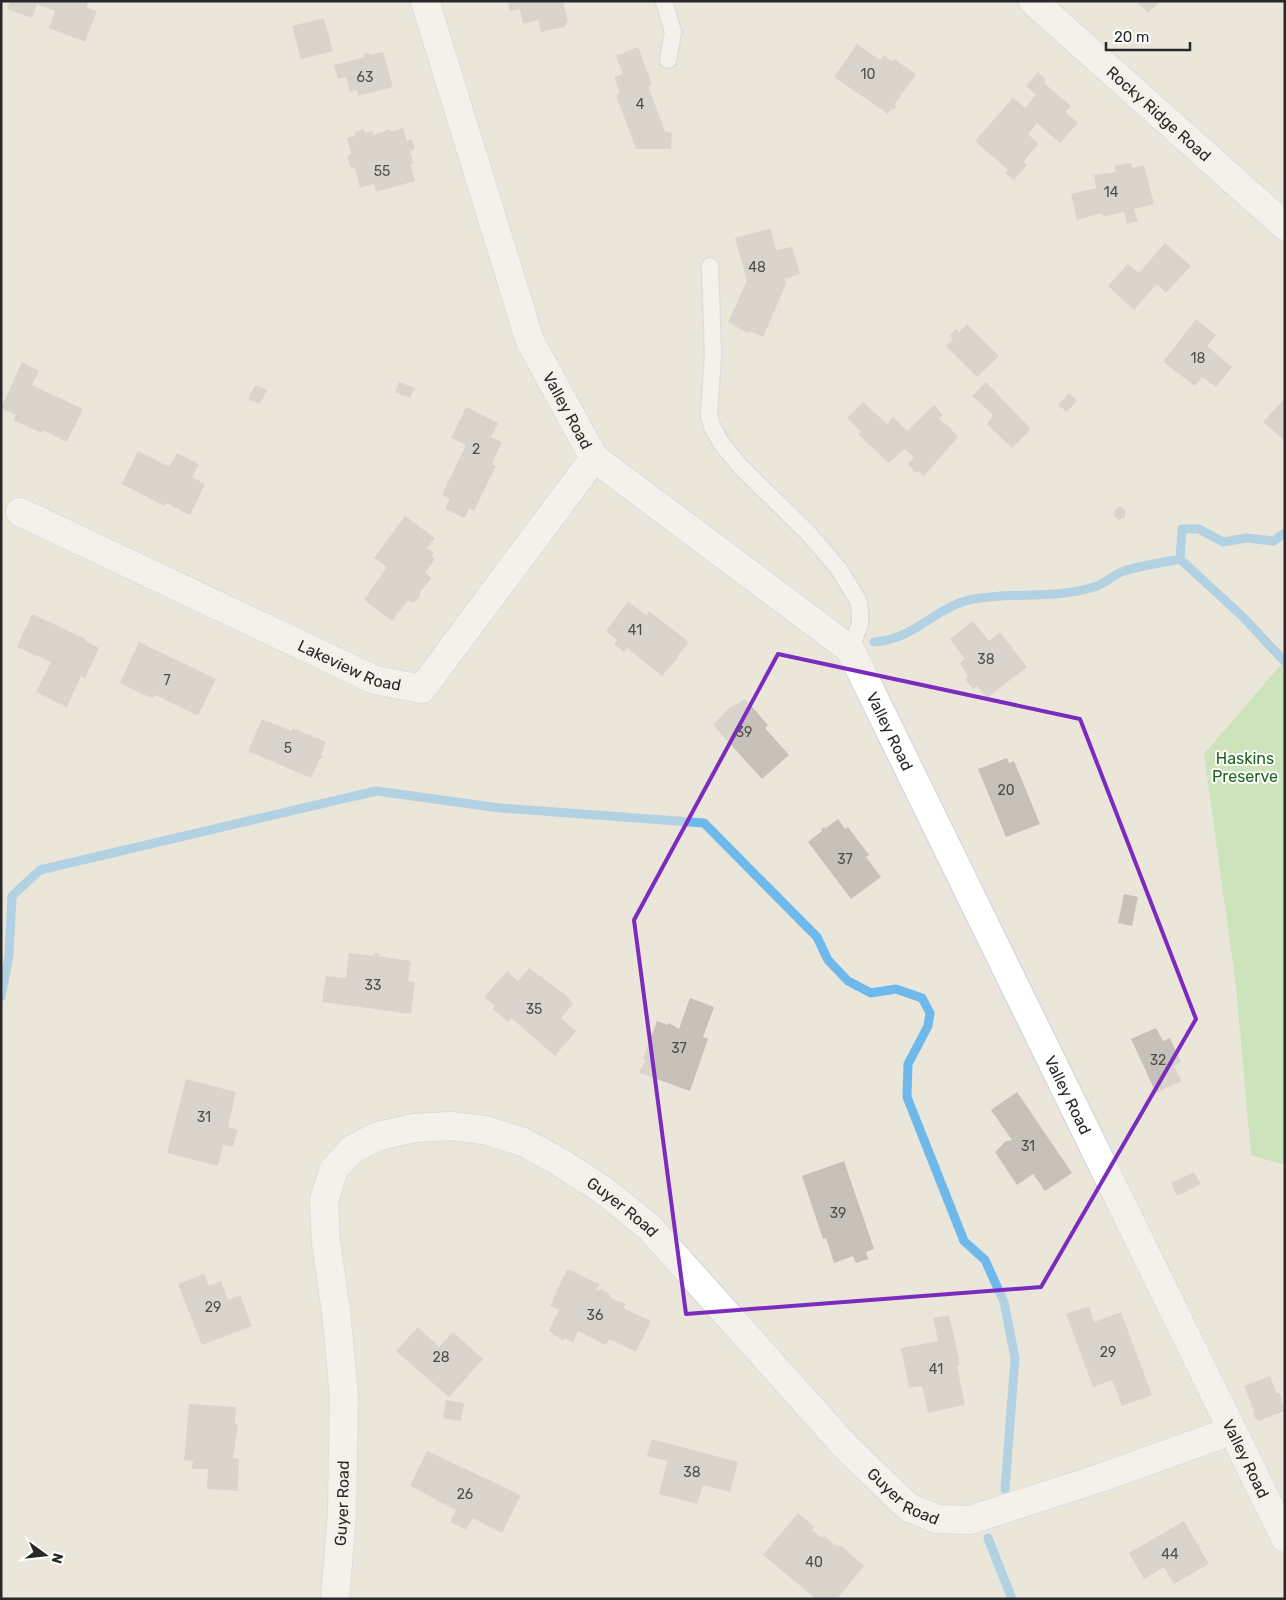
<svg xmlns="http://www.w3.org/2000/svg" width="1286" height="1600" viewBox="0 0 1286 1600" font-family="Rubik,sans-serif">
<rect width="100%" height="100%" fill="#ebe6da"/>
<!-- green -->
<polygon fill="#a6e197" points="1285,660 1285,1165 1251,1155 1236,986 1204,754"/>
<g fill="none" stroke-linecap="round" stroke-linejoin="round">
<!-- stream -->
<g stroke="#6eb9ec" stroke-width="9">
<polyline points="1180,559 1182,529 1199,529 1223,542 1247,538 1273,541 1285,533"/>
<path d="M 874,642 C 917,639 935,606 974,599 C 1013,592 1056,599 1094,587 C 1105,584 1114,574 1124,571 C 1142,565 1162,563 1180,559 L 1242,616 L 1285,662"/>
<polyline points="1,997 9,956 12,896 40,870 376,791 500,808 704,823 817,937 828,960 848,981 871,993 896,989 922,998 930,1013 928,1026 908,1064 907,1097 964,1241 985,1260 1004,1302 1015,1358 1005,1489"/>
<polyline points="988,1538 1012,1599"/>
</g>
</g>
<!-- building -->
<g fill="#c6c2ba">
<polygon points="10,1 85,1 88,2 86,7 97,11 85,42 49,28 55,11 37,4 32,18 7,9"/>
<polygon points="508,1 563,1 568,22 565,27 541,32 538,20 523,24 520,9 510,11"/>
<polygon points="1136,1 1161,1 1148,13"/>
<polygon points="324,18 333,51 301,59 292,26"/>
<polygon points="857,44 880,60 884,55 892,61 894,59 916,74 894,105 897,106 894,110 892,108 888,114 834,77"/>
<polygon points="638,47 652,84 648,86 665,131 672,133 671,149 636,149 616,95 620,93 614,77 623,74 616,56"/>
<polygon points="383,52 393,87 358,96 357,90 350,92 346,77 338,79 334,65 365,57 364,54 369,53 369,55"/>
<polygon points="1038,72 1046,80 1044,83 1071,106 1065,112 1078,123 1060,143 1037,123 1028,134 1039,144 1023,162 1027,165 1014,180 1005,173 1008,170 975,141 1013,98 1025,108 1036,95 1026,86"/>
<polygon points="403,128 407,141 412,139 415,149 410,151 413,163 410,164 415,181 376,192 374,184 360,188 355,168 350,167 347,157 351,153 347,138 355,136 354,132 364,129 365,133 373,131 374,135 390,129 391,132"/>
<polygon points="1131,163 1132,168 1144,165 1154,204 1134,209 1138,221 1127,224 1124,212 1103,217 1102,213 1077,220 1071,194 1096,188 1094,175 1116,172 1114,166"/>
<polygon points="768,229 771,230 776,250 792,247 800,274 785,279 786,284 763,337 749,331 748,333 728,322 747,281 735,238"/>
<polygon points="1165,243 1191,266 1166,293 1157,284 1134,310 1108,286 1128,264 1139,273"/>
<polygon points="1196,319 1216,335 1207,346 1232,367 1216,387 1202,377 1195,386 1163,362"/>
<polygon points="967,324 999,356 977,377 946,346 953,339 950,335 956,329 959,332"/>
<polygon points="22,362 39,371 32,385 83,409 67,442 43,430 42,433 13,420 16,415 1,408"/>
<polygon points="399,382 415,388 410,398 395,392"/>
<polygon points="986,382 1030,428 1030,430 1012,448 987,424 993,415 972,396"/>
<polygon points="255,385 267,390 260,404 248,399"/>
<polygon points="1069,393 1077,401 1067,412 1058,405"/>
<polygon points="1285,398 1285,441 1263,422"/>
<polygon points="863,402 887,424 893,417 907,431 934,405 943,415 939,419 946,425 947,424 958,437 924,476 918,471 916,473 908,464 914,458 905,449 888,463 858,434 861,432 847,418"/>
<polygon points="466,407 498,423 491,437 502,442 492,464 496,466 474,511 469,508 465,518 445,509 450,499 442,495 466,445 451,438"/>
<polygon points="138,451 169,467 177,453 199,464 192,477 205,484 190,515 166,503 164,506 122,484"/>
<polygon points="1120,506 1125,509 1125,517 1119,520 1114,516 1115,509"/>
<polygon points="405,516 435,538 427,548 434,552 431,556 435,559 425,573 432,578 421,591 419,598 413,603 408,600 392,621 364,600 387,567 374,558"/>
<polygon points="628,602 646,615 649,611 689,642 677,657 678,658 662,676 627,648 624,652 614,644 617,640 606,631"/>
<polygon points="32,614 86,639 85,641 99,648 85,678 81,676 67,707 36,692 51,662 17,647"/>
<polygon points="973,621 989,641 1000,632 1027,667 987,698 977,686 973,689 965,679 968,676 960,663 965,659 950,639"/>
<polygon points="139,642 216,679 198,716 155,695 154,698 149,697 120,683"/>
<polygon points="745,699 768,725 765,728 789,755 762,779 713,725 729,708"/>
<polygon points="262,719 292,731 293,728 326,742 321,755 323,756 321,759 320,758 311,778 248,751"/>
<polygon points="1007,758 1009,763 1014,761 1040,824 1006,837 978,769"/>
<polygon points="838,819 845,829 848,827 869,855 866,857 881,877 851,899 808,842 822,831 821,829 824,827 825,829"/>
<polygon points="1124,894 1138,897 1132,926 1118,923"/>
<polygon points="349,953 374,956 374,953 379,954 378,956 411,961 408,981 415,982 411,1014 322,1002 326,976 346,978"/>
<polygon points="529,968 566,995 573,1004 561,1018 576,1031 555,1056 511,1018 508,1022 493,1009 495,1006 484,997 507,971 518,981"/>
<polygon points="690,998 714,1007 703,1037 708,1039 690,1091 640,1073 640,1070 646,1060 643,1059 657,1021 668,1025 669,1023 679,1029"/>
<polygon points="1156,1028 1163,1041 1170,1038 1181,1062 1174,1066 1182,1081 1156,1093 1131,1039"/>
<polygon points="186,1079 236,1092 228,1127 238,1130 233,1147 223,1145 218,1166 167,1153"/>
<polygon points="1017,1092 1072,1173 1045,1191 1033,1174 1017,1185 995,1152 1006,1141 1012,1140 991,1110"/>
<polygon points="844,1161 874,1249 866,1252 868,1259 856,1263 853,1256 834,1263 826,1238 823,1239 802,1176"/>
<polygon points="1194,1172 1201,1184 1177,1196 1171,1183"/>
<polygon points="567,1269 599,1284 596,1291 601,1289 609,1293 611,1298 626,1304 623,1308 651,1321 636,1352 609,1339 606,1345 578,1331 573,1342 564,1338 563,1341 549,1331 559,1310 550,1306"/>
<polygon points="204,1274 209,1286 221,1281 228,1300 240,1295 252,1326 202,1345 178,1284"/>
<polygon points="1089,1306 1094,1322 1121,1312 1152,1395 1122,1406 1112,1380 1093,1387 1066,1314"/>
<polygon points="949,1315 959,1358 959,1366 957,1366 965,1405 928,1413 922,1386 909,1388 901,1348 938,1341 933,1318"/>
<polygon points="418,1327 439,1347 453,1332 483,1359 449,1397 396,1351"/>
<polygon points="1270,1376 1277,1394 1280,1393 1284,1411 1259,1421 1255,1418 1253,1413 1254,1410 1244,1386"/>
<polygon points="446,1400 464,1403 461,1421 443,1418"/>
<polygon points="189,1404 236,1407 235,1424 238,1424 233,1458 239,1459 238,1491 207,1489 208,1469 192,1469 193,1461 184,1460"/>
<polygon points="652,1439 738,1462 730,1492 703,1485 697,1504 659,1494 667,1461 647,1456"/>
<polygon points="427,1451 521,1495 502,1533 473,1518 466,1530 450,1522 456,1510 410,1486"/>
<polygon points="798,1513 815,1527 812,1530 822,1538 824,1536 838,1547 840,1545 864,1566 837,1599 816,1599 763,1555"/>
<polygon points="1184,1521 1209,1564 1174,1584 1164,1567 1144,1579 1129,1553"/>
</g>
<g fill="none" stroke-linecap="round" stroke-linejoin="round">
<!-- service casing -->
<g stroke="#d0d0e1" stroke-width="19">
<g id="service">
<polyline points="664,1 673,32 668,60"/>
<polyline points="710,266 713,355 709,415 712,426 721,443 739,465 809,534 839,569 859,602 860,613 860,624 850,649"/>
</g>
</g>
<!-- minor casing -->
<g stroke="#d0d0e1" stroke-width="30">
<g id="minor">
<path id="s1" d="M 425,1 L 530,341 L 594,458 L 850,649 L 1285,1538"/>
<path id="s2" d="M 1033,1 L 1285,226"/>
<path id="s3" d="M 20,512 L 375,680 L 422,689 L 594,458"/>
<path id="s4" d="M 335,1599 L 342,1515 L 344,1395 L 336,1311 L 326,1242 L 324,1200 L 334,1169 L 353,1149 L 378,1136 L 415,1128 L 451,1126 L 484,1130 L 523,1142 L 558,1161 L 603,1190 L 649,1227 L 845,1446 L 908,1507 L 937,1519 L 970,1520 L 1100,1478 L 1231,1431"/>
</g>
</g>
<!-- service -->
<use href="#service" stroke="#fff" stroke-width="16"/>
<!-- minor -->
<use href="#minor" stroke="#fff" stroke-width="28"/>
</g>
<!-- marked area -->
<path d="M0 0H1286V1600H0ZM 778,654 L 1080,719 L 1196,1019 L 1041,1287 L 686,1314 L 634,920 Z" fill="#ebe6da" fill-opacity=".55" fill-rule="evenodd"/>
<path fill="none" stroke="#7b2cbf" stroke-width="4" stroke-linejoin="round" d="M 778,654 L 1080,719 L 1196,1019 L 1041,1287 L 686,1314 L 634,920 Z"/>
<g text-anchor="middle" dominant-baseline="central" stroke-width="4" stroke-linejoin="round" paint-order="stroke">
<!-- number labels -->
<g font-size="14" fill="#504e4c">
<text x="868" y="74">10</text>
<text x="365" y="77">63</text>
<text x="640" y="104">4</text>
<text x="382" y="171">55</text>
<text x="1111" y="192">14</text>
<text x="757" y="267">48</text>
<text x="1198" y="358">18</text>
<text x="476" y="449">2</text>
<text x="635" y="630">41</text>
<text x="986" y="659">38</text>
<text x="167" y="680">7</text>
<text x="744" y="732">39</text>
<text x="288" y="748">5</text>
<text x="1006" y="790">20</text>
<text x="845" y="859">37</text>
<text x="373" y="985">33</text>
<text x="534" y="1009">35</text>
<text x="679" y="1048">37</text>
<text x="1158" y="1060">32</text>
<text x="204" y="1117">31</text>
<text x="1028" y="1146">31</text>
<text x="838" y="1213">39</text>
<text x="213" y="1307">29</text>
<text x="595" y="1315">36</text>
<text x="1108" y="1352">29</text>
<text x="441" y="1357">28</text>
<text x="936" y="1369">41</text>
<text x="692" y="1472">38</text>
<text x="465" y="1494">26</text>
<text x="1170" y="1554">44</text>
<text x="814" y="1562">40</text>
</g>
<!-- street labels -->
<g font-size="16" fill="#282828" stroke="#fff">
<text stroke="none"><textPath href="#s2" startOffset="169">Rocky Ridge Road</textPath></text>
<text stroke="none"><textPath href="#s1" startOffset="435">Valley Road</textPath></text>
<text stroke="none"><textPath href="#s3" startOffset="364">Lakeview Road</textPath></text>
<text stroke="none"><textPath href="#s1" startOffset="900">Valley Road</textPath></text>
<text stroke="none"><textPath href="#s1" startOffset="1305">Valley Road</textPath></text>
<text stroke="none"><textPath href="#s4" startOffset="756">Guyer Road</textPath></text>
<text stroke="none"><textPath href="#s1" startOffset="1710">Valley Road</textPath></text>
<text stroke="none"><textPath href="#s4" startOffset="1161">Guyer Road</textPath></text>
<text stroke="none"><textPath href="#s4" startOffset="96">Guyer Road</textPath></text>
</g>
<!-- park labels -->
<g font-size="16" fill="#20631b" stroke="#fff">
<text x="1245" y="758">Haskins<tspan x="1245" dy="18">Preserve</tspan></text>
</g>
</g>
<!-- border -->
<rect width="1286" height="1600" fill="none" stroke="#282828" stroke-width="5"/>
<!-- north arrow -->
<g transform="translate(45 1555) rotate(105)" stroke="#ffffff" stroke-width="4" paint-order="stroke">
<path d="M0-4L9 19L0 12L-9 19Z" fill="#282828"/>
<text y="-8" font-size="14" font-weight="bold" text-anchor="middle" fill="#282828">N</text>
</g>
<!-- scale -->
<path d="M1106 42v8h84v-8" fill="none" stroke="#282828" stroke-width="2.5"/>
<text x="1114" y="42" font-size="15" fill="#282828" stroke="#ffffff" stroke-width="4" paint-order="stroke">20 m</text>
</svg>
